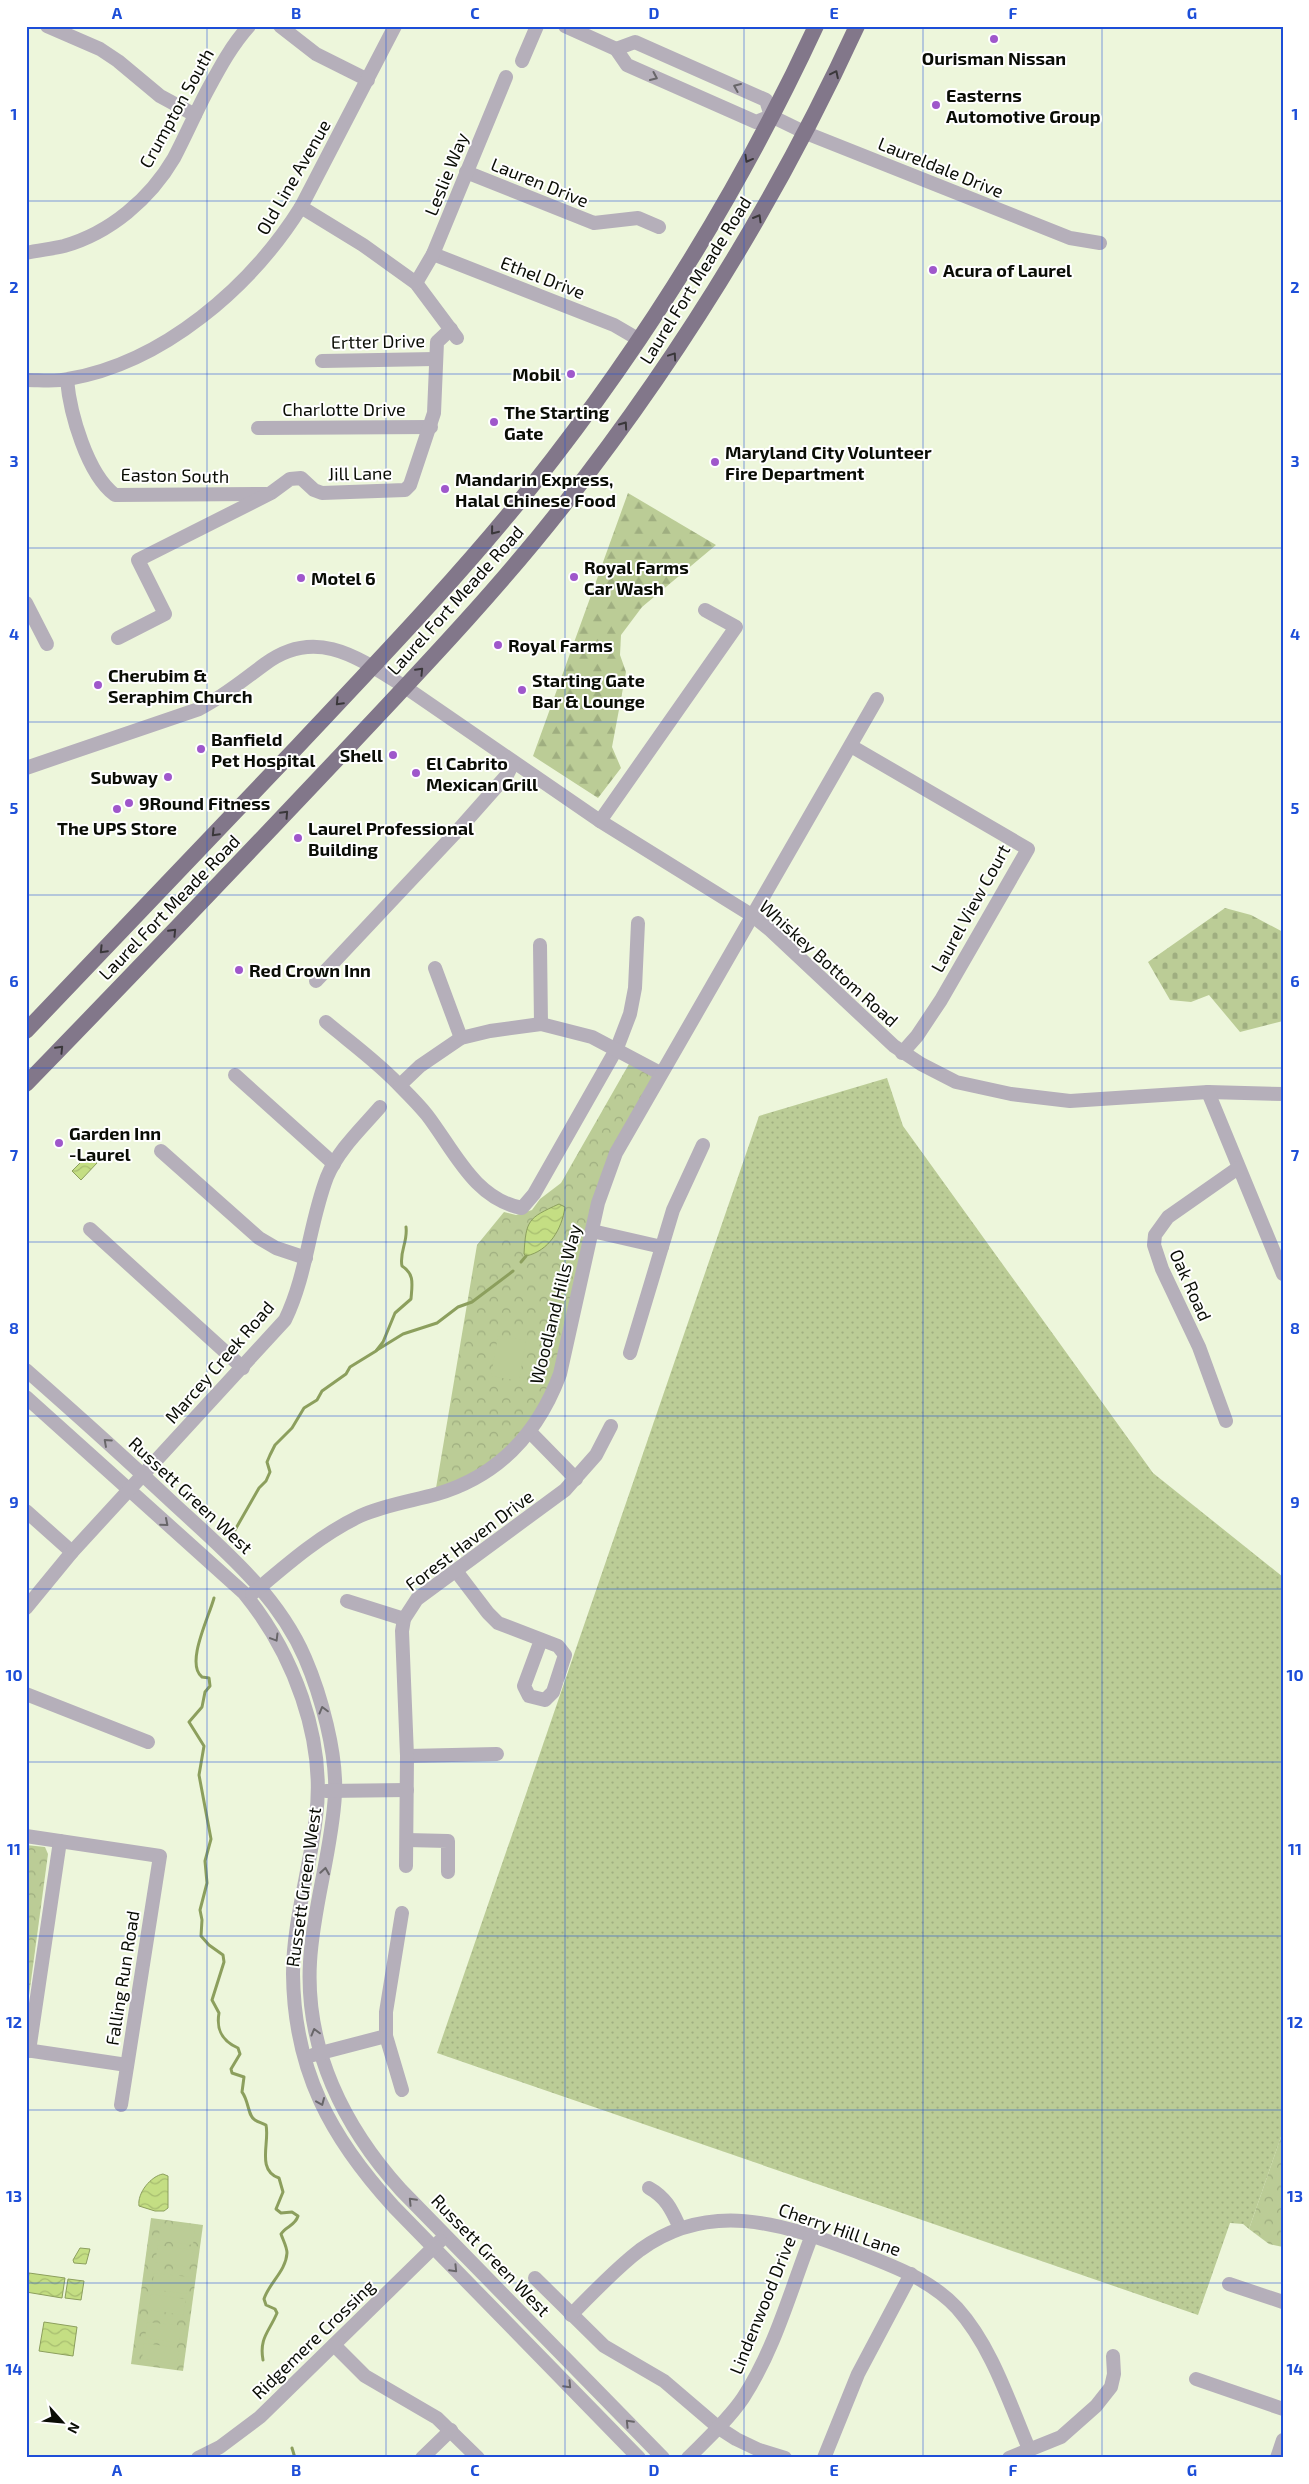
<svg xmlns="http://www.w3.org/2000/svg" width="1309" height="2484" viewBox="0 0 1309 2484" font-family="'Exo 2',sans-serif">
<defs>
<pattern id="grass-dots" width="8" height="8" patternUnits="userSpaceOnUse" patternTransform="scale(1.25)"><rect width="8" height="8" fill="#bbcc96"/><path d="M2 2h.1M6 6h.1" fill="none" stroke="#9fae80" stroke-width="1.8" stroke-linecap="round"/></pattern>
<pattern id="forest-firs" width="22" height="20" patternUnits="userSpaceOnUse" patternTransform="scale(1.25)"><rect width="22" height="20" fill="#bbcc96"/><path d="M5 1l3.5 6h-7zM16 11l3.5 6h-7z" fill="#9fae80"/></pattern>
<pattern id="cemetery-stones" width="16" height="16" patternUnits="userSpaceOnUse" patternTransform="scale(1.25)"><rect width="16" height="16" fill="#bbcc96"/><path d="M2 7V4a2 2 0 0 1 4 0v3zM10 15v-3a2 2 0 0 1 4 0v3z" fill="#9fae80"/></pattern>
<pattern id="park-crowns" width="20" height="18" patternUnits="userSpaceOnUse" patternTransform="scale(1.25)"><rect width="20" height="18" fill="#bbcc96"/><path d="M2 6a3 3 0 1 1 6 0M12 15a3 3 0 1 1 6 0" fill="none" stroke="#9fae80"/></pattern>
<pattern id="water-waves" width="16" height="10" patternUnits="userSpaceOnUse" patternTransform="scale(1.25)"><rect width="16" height="10" fill="#c4de83"/><path d="M0 5q4-4 8 0t8 0" fill="none" stroke="#a7bd70"/></pattern>
</defs>
<rect width="100%" height="100%" fill="#edf6db"/>
<!-- grass -->
<polygon fill="url(#grass-dots)" points="887,1078 903,1126 1153,1473 1283,1577 1283,2131 1249,2229 1243,2224 1230,2223 1198,2315 437,2053 759,1116"/>
<!-- forest -->
<polygon fill="url(#forest-firs)" points="628,493 716,545 642,607 621,635 620,655 626,672 612,747 621,768 598,798 533,756"/>
<!-- cemetery -->
<polygon fill="url(#cemetery-stones)" points="1225,908 1251,915 1283,932 1283,1021 1240,1032 1209,995 1191,1002 1170,1000 1148,962"/>
<!-- park -->
<g fill="url(#park-crowns)">
<polygon points="633,1057 660,1073 616,1153 566,1352 518,1446 435,1494 477,1245 504,1212 516,1215 532,1210 540,1199 561,1183"/>
<polygon points="26,1845 45,1847 48,1854 26,2018"/>
<polygon points="1283,2131 1283,2247 1269,2244 1249,2229"/>
<polygon points="151,2218 203,2225 183,2371 131,2364"/>
</g>
<!-- pitch -->
<g fill="#bbcc96">
<polygon points="498,1336 526,1340 519,1381 491,1376"/>
<polygon points="161,2223 195,2228 193,2245 158,2240"/>
<polygon points="158,2245 193,2250 190,2267 155,2262"/>
<polygon points="154,2273 189,2277 186,2294 152,2289"/>
<polygon points="151,2294 186,2299 183,2315 149,2310"/>
<polygon points="147,2322 182,2326 179,2343 145,2338"/>
<polygon points="144,2343 179,2348 177,2364 142,2359"/>
</g>
<!-- water -->
<g fill="url(#water-waves)" stroke="#8c9f5d">
<polygon points="88,1155 97,1163 81,1180 72,1171"/>
<path d="M 559,1204 L 565,1207 C 562,1229 549,1251 526,1256 L 524,1254 C 526,1220 528,1218 559,1204 Z"/>
<path d="M 163,2174 L 168,2176 L 168,2208 L 164,2211 L 155,2211 L 139,2206 C 137,2193 151,2176 163,2174 Z"/>
<polygon points="80,2248 90,2249 86,2264 74,2263 73,2260"/>
<polygon points="29,2273 65,2278 62,2298 26,2292"/>
<polygon points="68,2279 84,2281 81,2300 65,2298"/>
<polygon points="44,2322 77,2327 73,2356 39,2351"/>
</g>
<g fill="none" stroke-linecap="round" stroke-linejoin="round">
<!-- stream -->
<g stroke="#8c9f5d" stroke-width="3">
<polyline points="521,1262 526,1256"/>
<polyline points="377,1350 403,1334 437,1323 458,1307 472,1302 513,1271"/>
<path d="M 235,1530 L 259,1488 L 266,1481 L 270,1472 L 267,1462 L 270,1455 L 275,1445 L 292,1428 L 304,1408 L 317,1400 L 322,1391 L 346,1374 L 350,1367 L 376,1351 L 383,1342 L 395,1313 L 411,1299 C 412,1285 415,1274 402,1266 C 399,1252 408,1242 406,1227"/>
<path d="M 214,1598 C 209,1617 185,1664 202,1677 L 209,1678 L 210,1686 L 205,1692 L 202,1707 L 189,1722 L 204,1746 L 199,1775 L 211,1839 L 205,1861 L 207,1883 L 200,1910 L 202,1920 L 201,1936 L 209,1945 L 223,1955 L 224,1962 L 212,2000 L 219,2013 C 216,2030 222,2041 238,2048 L 240,2054 L 231,2069 L 232,2073 L 244,2077 L 242,2092 C 249,2101 248,2117 255,2120 C 258,2122 262,2123 266,2125 C 270,2142 256,2170 279,2178 L 283,2192 L 276,2209 L 281,2213 L 292,2212 L 298,2216 C 295,2226 286,2226 281,2234 C 283,2240 287,2247 287,2253 C 286,2271 269,2283 264,2299 L 266,2305 L 275,2309 L 277,2313 C 269,2332 259,2338 263,2360"/>
<polyline points="292,2448 295,2458"/>
</g>
<!-- minor -->
<g stroke="#b5afba" stroke-width="14">
<polyline points="47,26 100,49 118,61 160,96 195,115"/>
<polyline points="280,26 316,54 368,80"/>
<polyline points="565,26 616,49 627,65 756,122 771,116"/>
<polyline points="616,49 635,42 766,100 771,116"/>
<polyline points="522,61 537,26"/>
<polyline points="771,116 806,133 1070,238 1100,243"/>
<polyline points="466,172 594,223 638,218 659,227"/>
<polyline points="301,207 363,245 416,283 457,338"/>
<path d="M 26,253 C 39,250 52,249 64,246 C 110,233 150,199 174,158 C 185,137 195,114 206,93 C 219,69 231,46 249,26"/>
<polyline points="433,254 614,325 638,339"/>
<polyline points="416,283 433,254 506,77"/>
<polyline points="322,361 435,359"/>
<path d="M 26,380 C 40,380 55,382 68,379 C 163,363 251,287 301,207 L 395,26"/>
<path d="M 67,380 C 70,413 87,474 115,495 L 266,494"/>
<polyline points="258,428 431,427"/>
<polyline points="26,603 47,644"/>
<polyline points="118,638 165,614 138,560 271,493 290,479 301,478 314,490 322,493 405,490 410,485 434,413 437,342 451,329"/>
<polyline points="851,746 1028,849 941,1000 917,1036 902,1053"/>
<path d="M 26,768 L 199,709 C 223,697 243,680 265,664 C 316,626 359,658 405,687 L 600,821 L 753,916 L 769,929 L 894,1046 L 921,1064 L 956,1082 L 1011,1094 L 1070,1101 L 1208,1092 L 1283,1094"/>
<polyline points="600,821 736,627 705,610"/>
<polyline points="540,945 541,1024"/>
<polyline points="435,968 461,1038"/>
<polyline points="316,981 460,828 507,775 513,763"/>
<path d="M 326,1022 C 351,1043 379,1063 401,1087 C 410,1096 419,1105 427,1115 C 454,1150 474,1199 522,1208 L 534,1194 L 617,1048 L 630,1014 L 635,988 L 638,923"/>
<polyline points="235,1075 334,1164"/>
<polyline points="400,1085 420,1066 461,1038 490,1031 541,1024 592,1037 660,1073"/>
<polyline points="1208,1092 1283,1274"/>
<polyline points="161,1151 259,1238 276,1248 306,1258"/>
<polyline points="90,1229 243,1368"/>
<polyline points="592,1231 662,1247"/>
<polyline points="630,1353 673,1210 703,1145"/>
<path d="M 26,1370 C 76,1414 125,1458 174,1504 C 223,1549 278,1595 305,1658 C 321,1695 337,1753 335,1794 C 332,1851 313,1906 310,1962 C 305,2049 344,2127 401,2190 L 663,2458"/>
<path d="M 26,1397 L 244,1593 C 293,1653 326,1738 316,1817 C 310,1870 293,1921 293,1974 C 294,2071 331,2138 394,2207 L 639,2458"/>
<polyline points="1226,1421 1199,1347 1162,1269 1154,1245 1155,1235 1168,1217 1238,1168"/>
<polyline points="530,1432 576,1479"/>
<polyline points="26,1511 72,1552"/>
<polyline points="456,1571 488,1613 498,1623 558,1646 565,1655 553,1692 545,1700 529,1696 524,1686 541,1640"/>
<path d="M 252,1594 C 285,1566 320,1535 360,1516 C 384,1505 412,1501 437,1494 C 498,1476 538,1433 560,1374 L 598,1203 L 616,1153 L 877,699"/>
<polyline points="347,1601 404,1619"/>
<path d="M 26,1608 L 72,1552 L 285,1320 C 307,1275 309,1224 327,1177 C 338,1150 362,1128 380,1107"/>
<polyline points="26,1694 148,1742"/>
<polyline points="407,1756 497,1754"/>
<polyline points="326,1791 407,1790"/>
<polyline points="26,1836 160,1856 121,2105"/>
<polyline points="407,1840 448,1841 448,1872"/>
<polyline points="406,1866 407,1756 402,1631 404,1619 417,1599 565,1490 596,1455 611,1426"/>
<polyline points="26,2050 127,2065"/>
<polyline points="29,2051 60,1841"/>
<polyline points="313,2055 386,2036"/>
<polyline points="402,2090 386,2036 386,2012 402,1913"/>
<path d="M 649,2188 C 667,2198 672,2211 680,2228"/>
<polyline points="535,2278 604,2346 664,2381 719,2428 736,2439 759,2450 785,2458"/>
<polyline points="1229,2284 1283,2302"/>
<path d="M 571,2315 C 593,2293 615,2269 640,2250 C 709,2200 780,2223 852,2250 C 890,2265 929,2278 957,2308 C 992,2347 1009,2402 1029,2449"/>
<polyline points="334,2345 365,2376 437,2418 478,2458"/>
<polyline points="1196,2379 1283,2409"/>
<polyline points="198,2458 220,2447 260,2417 440,2241"/>
<polyline points="422,2458 451,2430"/>
<path d="M 688,2458 C 707,2439 728,2420 743,2398 C 775,2349 791,2289 812,2235"/>
<polyline points="824,2458 858,2374 911,2274"/>
<polyline points="1009,2458 1061,2437 1096,2406 1111,2387 1114,2374 1113,2356"/>
<polyline points="1277,2458 1283,2440"/>
</g>
<!-- major -->
<g stroke="#82778a" stroke-width="16">
<path d="M 26,1031 C 117,936 207,841 298,746 C 378,661 458,578 531,487 C 643,346 740,190 816,26"/>
<path d="M 26,1084 C 132,975 237,865 341,755 C 417,674 494,594 563,506 C 679,358 778,198 857,26"/>
</g>
</g>
<!-- one-way arrows -->
<defs><path id="oneway-chevron" d="M-2-3.5L2.5 0L-2 3.5" fill="none" stroke-width="1.6" stroke-linecap="round" stroke-linejoin="round" transform="scale(1.25)"/></defs>
<g stroke="#3a373a">
<use href="#oneway-chevron" transform="translate(835 74) rotate(-64)"/>
<use href="#oneway-chevron" transform="translate(748 159) rotate(119)"/>
<use href="#oneway-chevron" transform="translate(758 218) rotate(-60)"/>
<use href="#oneway-chevron" transform="translate(673 356) rotate(-56)"/>
<use href="#oneway-chevron" transform="translate(624 425) rotate(-55)"/>
<use href="#oneway-chevron" transform="translate(494 531) rotate(129)"/>
<use href="#oneway-chevron" transform="translate(420 671) rotate(-46)"/>
<use href="#oneway-chevron" transform="translate(339 702) rotate(134)"/>
<use href="#oneway-chevron" transform="translate(285 814) rotate(-47)"/>
<use href="#oneway-chevron" transform="translate(215 833) rotate(134)"/>
<use href="#oneway-chevron" transform="translate(173 932) rotate(-46)"/>
<use href="#oneway-chevron" transform="translate(103 950) rotate(134)"/>
<use href="#oneway-chevron" transform="translate(60 1049) rotate(-46)"/>
</g>
<g stroke="#686669">
<use href="#oneway-chevron" transform="translate(654 77) rotate(24)"/>
<use href="#oneway-chevron" transform="translate(737 87) rotate(-157)"/>
<use href="#oneway-chevron" transform="translate(107 1442) rotate(-138)"/>
<use href="#oneway-chevron" transform="translate(165 1523) rotate(41)"/>
<use href="#oneway-chevron" transform="translate(275 1638) rotate(59)"/>
<use href="#oneway-chevron" transform="translate(323 1710) rotate(-105)"/>
<use href="#oneway-chevron" transform="translate(325 1871) rotate(-81)"/>
<use href="#oneway-chevron" transform="translate(315 2032) rotate(-105)"/>
<use href="#oneway-chevron" transform="translate(321 2102) rotate(67)"/>
<use href="#oneway-chevron" transform="translate(412 2201) rotate(-134)"/>
<use href="#oneway-chevron" transform="translate(454 2269) rotate(46)"/>
<use href="#oneway-chevron" transform="translate(568 2385) rotate(46)"/>
<use href="#oneway-chevron" transform="translate(629 2423) rotate(-134)"/>
</g>
<!-- grid -->
<path fill="none" stroke="#1d4ed8" stroke-width="1" stroke-opacity="0.55" d="M 207,26 L 207,2458M 386,26 L 386,2458M 565,26 L 565,2458M 744,26 L 744,2458M 923,26 L 923,2458M 1102,26 L 1102,2458M 26,201 L 1283,201M 26,374 L 1283,374M 26,548 L 1283,548M 26,722 L 1283,722M 26,895 L 1283,895M 26,1068 L 1283,1068M 26,1242 L 1283,1242M 26,1416 L 1283,1416M 26,1589 L 1283,1589M 26,1762 L 1283,1762M 26,1936 L 1283,1936M 26,2110 L 1283,2110M 26,2283 L 1283,2283"/>
<!-- markers -->
<g fill="#9f57cb" stroke="#fff" stroke-width="2">
<circle cx="994" cy="39" r="5"/>
<circle cx="936" cy="105" r="5"/>
<circle cx="933" cy="270" r="5"/>
<circle cx="571" cy="374" r="5"/>
<circle cx="494" cy="422" r="5"/>
<circle cx="715" cy="462" r="5"/>
<circle cx="445" cy="489" r="5"/>
<circle cx="574" cy="577" r="5"/>
<circle cx="301" cy="578" r="5"/>
<circle cx="498" cy="645" r="5"/>
<circle cx="98" cy="685" r="5"/>
<circle cx="522" cy="690" r="5"/>
<circle cx="201" cy="749" r="5"/>
<circle cx="393" cy="755" r="5"/>
<circle cx="416" cy="773" r="5"/>
<circle cx="168" cy="777" r="5"/>
<circle cx="129" cy="803" r="5"/>
<circle cx="117" cy="809" r="5"/>
<circle cx="298" cy="838" r="5"/>
<circle cx="239" cy="970" r="5"/>
<circle cx="59" cy="1143" r="5"/>
</g>
<g text-anchor="middle" dominant-baseline="central" stroke-width="4" stroke-linejoin="round" paint-order="stroke">
<!-- poi labels -->
<g font-size="18" font-weight="bold" fill="#0a0d05" stroke="#fff" text-anchor="start">
<text x="994" y="58" text-anchor="middle">Ourisman Nissan</text>
<text x="946" y="95">Easterns<tspan x="946" dy="21">Automotive Group</tspan></text>
<text x="943" y="270">Acura of Laurel</text>
<text x="561" y="374" text-anchor="end">Mobil</text>
<text x="504" y="412">The Starting<tspan x="504" dy="21">Gate</tspan></text>
<text x="725" y="452">Maryland City Volunteer<tspan x="725" dy="21">Fire Department</tspan></text>
<text x="455" y="479">Mandarin Express,<tspan x="455" dy="21">Halal Chinese Food</tspan></text>
<text x="584" y="567">Royal Farms<tspan x="584" dy="21">Car Wash</tspan></text>
<text x="311" y="578">Motel 6</text>
<text x="508" y="645">Royal Farms</text>
<text x="108" y="675">Cherubim &amp;<tspan x="108" dy="21">Seraphim Church</tspan></text>
<text x="532" y="680">Starting Gate<tspan x="532" dy="21">Bar &amp; Lounge</tspan></text>
<text x="211" y="739">Banfield<tspan x="211" dy="21">Pet Hospital</tspan></text>
<text x="383" y="755" text-anchor="end">Shell</text>
<text x="426" y="763">El Cabrito<tspan x="426" dy="21">Mexican Grill</tspan></text>
<text x="158" y="777" text-anchor="end">Subway</text>
<text x="139" y="803">9Round Fitness</text>
<text x="117" y="828" text-anchor="middle">The UPS Store</text>
<text x="308" y="828">Laurel Professional<tspan x="308" dy="21">Building</tspan></text>
<text x="249" y="970">Red Crown Inn</text>
<text x="69" y="1133">Garden Inn<tspan x="69" dy="21">-Laurel</tspan></text>
</g>
<!-- street labels -->
<g font-size="18" fill="#0a0d05" stroke="#fff">
<text transform="translate(176 108) rotate(-61)">Crumpton South</text>
<text transform="translate(941 167) rotate(22)">Laureldale Drive</text>
<text transform="translate(446 174) rotate(-68)">Leslie Way</text>
<text transform="translate(293 177) rotate(-60)">Old Line Avenue</text>
<text transform="translate(540 182) rotate(22)">Lauren Drive</text>
<text transform="translate(543 277) rotate(21)">Ethel Drive</text>
<text transform="translate(695 280) rotate(-58)">Laurel Fort Meade Road</text>
<text transform="translate(378 341) rotate(-1)">Ertter Drive</text>
<text x="344" y="409">Charlotte Drive</text>
<text transform="translate(360 473) rotate(-1)">Jill Lane</text>
<text transform="translate(175 475) rotate(1)">Easton South</text>
<text transform="translate(455 600) rotate(-48)">Laurel Fort Meade Road</text>
<text transform="translate(169 907) rotate(-46)">Laurel Fort Meade Road</text>
<text transform="translate(970 908) rotate(-61)">Laurel View Court</text>
<text transform="translate(829 963) rotate(42)">Whiskey Bottom Road</text>
<text transform="translate(1191 1285) rotate(66)">Oak Road</text>
<text transform="translate(555 1304) rotate(-76)">Woodland Hills Way</text>
<text transform="translate(219 1362) rotate(-49)">Marcey Creek Road</text>
<text transform="translate(191 1495) rotate(43)">Russett Green West</text>
<text transform="translate(469 1540) rotate(-37)">Forest Haven Drive</text>
<text transform="translate(303 1887) rotate(-82)">Russett Green West</text>
<text transform="translate(122 1978) rotate(-81)">Falling Run Road</text>
<text transform="translate(840 2229) rotate(19)">Cherry Hill Lane</text>
<text transform="translate(491 2255) rotate(46)">Russett Green West</text>
<text transform="translate(762 2305) rotate(-68)">Lindenwood Drive</text>
<text transform="translate(313 2339) rotate(-44)">Ridgemere Crossing</text>
</g>
</g>
<!-- border -->
<rect width="1309" height="2484" fill="none" stroke="#ffffff" stroke-width="55"/>
<!-- north arrow -->
<g transform="translate(62 2422) rotate(117)" stroke="#ffffff" stroke-width="4" paint-order="stroke">
<path d="M0-4L9 19L0 12L-9 19Z" fill="#0a0d05"/>
<text y="-8" font-size="14" font-weight="bold" text-anchor="middle" fill="#0a0d05">N</text>
</g>
<rect x="28" y="28" width="1254" height="2428" fill="none" stroke="#1d4ed8" stroke-width="2"/>
<g font-size="16" text-anchor="middle" font-weight="bold" fill="#1d4ed8">
<text x="117" y="19">A</text>
<text x="296" y="19">B</text>
<text x="475" y="19">C</text>
<text x="654" y="19">D</text>
<text x="834" y="19">E</text>
<text x="1013" y="19">F</text>
<text x="1192" y="19">G</text>
<text x="14" y="120">1</text>
<text x="1295" y="120">1</text>
<text x="14" y="293">2</text>
<text x="1295" y="293">2</text>
<text x="14" y="467">3</text>
<text x="1295" y="467">3</text>
<text x="14" y="640">4</text>
<text x="1295" y="640">4</text>
<text x="14" y="814">5</text>
<text x="1295" y="814">5</text>
<text x="14" y="987">6</text>
<text x="1295" y="987">6</text>
<text x="14" y="1161">7</text>
<text x="1295" y="1161">7</text>
<text x="14" y="1334">8</text>
<text x="1295" y="1334">8</text>
<text x="14" y="1508">9</text>
<text x="1295" y="1508">9</text>
<text x="14" y="1681">10</text>
<text x="1295" y="1681">10</text>
<text x="14" y="1855">11</text>
<text x="1295" y="1855">11</text>
<text x="14" y="2028">12</text>
<text x="1295" y="2028">12</text>
<text x="14" y="2202">13</text>
<text x="1295" y="2202">13</text>
<text x="14" y="2375">14</text>
<text x="1295" y="2375">14</text>
<text x="117" y="2476">A</text>
<text x="296" y="2476">B</text>
<text x="475" y="2476">C</text>
<text x="654" y="2476">D</text>
<text x="834" y="2476">E</text>
<text x="1013" y="2476">F</text>
<text x="1192" y="2476">G</text>
</g>
</svg>
